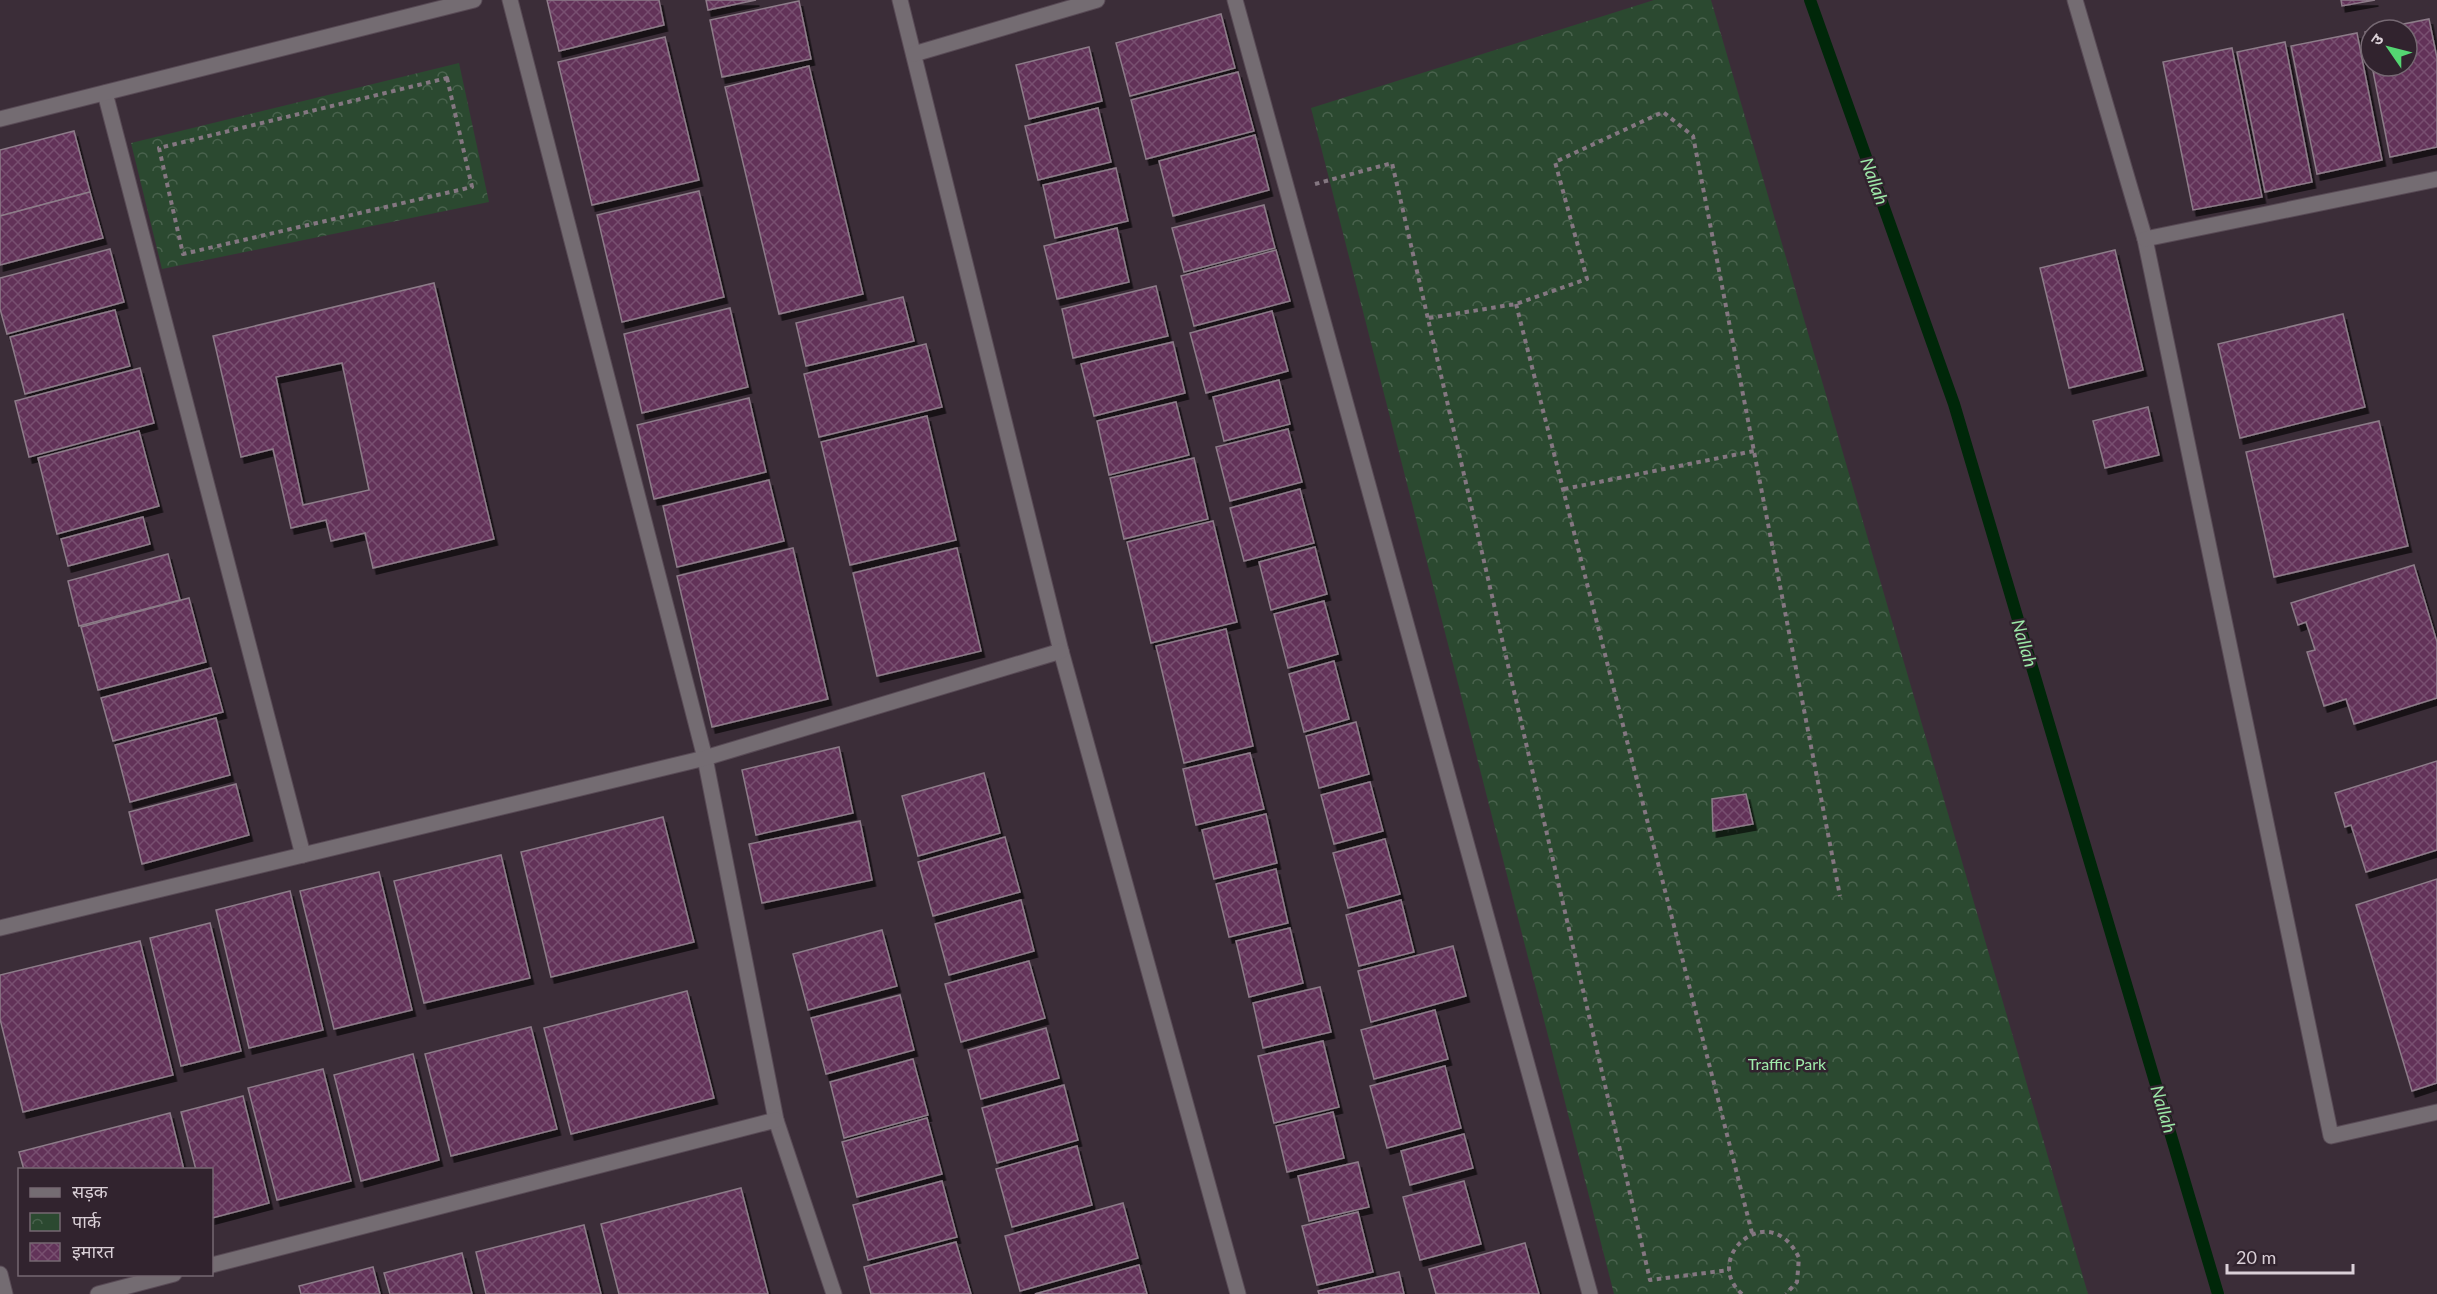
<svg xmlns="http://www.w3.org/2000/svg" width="2437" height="1294" viewBox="0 0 2437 1294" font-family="Lato,'Noto Sans Devanagari',sans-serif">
<defs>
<pattern id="park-crowns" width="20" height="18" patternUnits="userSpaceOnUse" patternTransform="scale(1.5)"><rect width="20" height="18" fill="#2b4930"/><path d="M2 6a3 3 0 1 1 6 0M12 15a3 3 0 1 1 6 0" fill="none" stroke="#49624d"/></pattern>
<pattern id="building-cross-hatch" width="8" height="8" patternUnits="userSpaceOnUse" patternTransform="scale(1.5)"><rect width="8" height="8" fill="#623359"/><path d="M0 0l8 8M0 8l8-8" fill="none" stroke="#785070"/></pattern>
<filter id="shadow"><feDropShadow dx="3.5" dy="6" stdDeviation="0" flood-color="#0009"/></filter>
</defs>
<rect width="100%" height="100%" fill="#3b2d38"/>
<!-- park -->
<g fill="url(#park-crowns)">
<polygon points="1654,0 1711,0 2088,1294 1614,1294 1311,108"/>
<polygon points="459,63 489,202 162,269 131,143"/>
</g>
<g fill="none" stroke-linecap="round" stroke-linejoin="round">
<!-- stream -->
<polyline stroke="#002709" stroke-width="12" points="1810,0 1954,404 2218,1294"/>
</g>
<!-- building -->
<g fill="url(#building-cross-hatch)" stroke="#8d7c89" stroke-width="1.5" fill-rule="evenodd" filter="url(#shadow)">
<polygon points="547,0 659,0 664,25 559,51"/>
<polygon points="706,0 756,0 708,10"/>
<polygon points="2341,0 2375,0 2342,6"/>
<polygon points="799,1 811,59 722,77 710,20"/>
<polygon points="1221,14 1235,68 1130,96 1116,43"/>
<polygon points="2429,19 2437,58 2437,147 2390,157 2372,66 2407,66 2407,30 2373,30"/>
<polygon points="2371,30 2371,62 2365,32"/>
<polygon points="2357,33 2382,160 2317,174 2291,46"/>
<polygon points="665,37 699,180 592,205 558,62"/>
<polygon points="2285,42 2312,182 2265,192 2237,52"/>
<polygon points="1089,47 1102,101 1029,119 1016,65"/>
<polygon points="2232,48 2262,197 2193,210 2163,62"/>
<polygon points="809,66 863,294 779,314 725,87"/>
<polygon points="1238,72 1254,131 1146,159 1131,100"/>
<polygon points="1098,108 1111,162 1038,180 1025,126"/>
<polygon points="74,131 90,192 0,216 0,150"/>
<polygon points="1255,135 1269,190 1173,216 1159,161"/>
<polygon points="1116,168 1128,221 1055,238 1043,185"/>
<polygon points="699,191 724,297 622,322 597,215"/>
<polygon points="90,192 103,238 0,265 0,216"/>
<polygon points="1264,205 1275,248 1184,272 1172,228"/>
<polygon points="1117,228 1129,282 1057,299 1044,246"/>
<polygon points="110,249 124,302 7,334 0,309 0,278"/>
<polygon points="1276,250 1290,301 1194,326 1181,276"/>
<polygon points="2115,250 2143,370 2069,388 2040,268"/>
<path d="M 434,283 L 494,539 L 373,568 L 365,533 L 331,541 L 326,520 L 291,528 L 273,449 L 241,457 L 213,336 ZM 342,363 L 369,490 L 303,505 L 276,377 Z"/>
<polygon points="1156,286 1168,336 1073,358 1062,309"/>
<polygon points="903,297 914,341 806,366 796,323"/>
<polygon points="730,308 748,387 642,413 624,334"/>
<polygon points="115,310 130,366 25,394 10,337"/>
<polygon points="1272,311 1288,371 1206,393 1190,333"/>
<polygon points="2343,314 2365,407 2240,438 2218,344"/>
<polygon points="1173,342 1185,393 1094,416 1081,364"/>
<polygon points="926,344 942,407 819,437 804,374"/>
<polygon points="140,368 154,423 29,457 15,401"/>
<polygon points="1279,380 1290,424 1224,441 1213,397"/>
<polygon points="749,398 766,472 654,499 637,425"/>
<polygon points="1176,402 1189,455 1109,475 1097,421"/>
<polygon points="2148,407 2159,455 2105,468 2093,421"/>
<polygon points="927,416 956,540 850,565 821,442"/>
<polygon points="2379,421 2408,546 2274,577 2246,452"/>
<polygon points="1288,429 1302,482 1230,501 1216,447"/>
<polygon points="139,431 159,506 57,534 38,458"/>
<polygon points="1194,458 1208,519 1124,539 1110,478"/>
<polygon points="769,480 784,541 677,567 663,506"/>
<polygon points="1300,489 1314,543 1244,561 1230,508"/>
<polygon points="143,517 150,544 68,566 61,539"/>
<polygon points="1213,521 1237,622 1151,643 1127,542"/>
<polygon points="1315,547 1327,594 1271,610 1259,562"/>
<polygon points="793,548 828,699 712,727 677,576"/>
<polygon points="957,548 981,651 877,676 853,573"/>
<polygon points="168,554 180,600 79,626 68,581"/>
<polygon points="2414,565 2437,642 2437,698 2354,724 2346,699 2324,706 2307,652 2315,650 2306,622 2298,625 2291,603"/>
<polygon points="189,598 206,662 98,690 81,627"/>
<polygon points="1324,601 1338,654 1288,668 1274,614"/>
<polygon points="1226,629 1253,746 1184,763 1156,646"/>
<polygon points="1334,661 1349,719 1304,732 1289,674"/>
<polygon points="211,668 223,712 113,741 101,698"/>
<polygon points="216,718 230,775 130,802 115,745"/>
<polygon points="1356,722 1369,774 1319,788 1306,736"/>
<polygon points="839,747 853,813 756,835 742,770"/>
<polygon points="1250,753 1264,809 1196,825 1183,769"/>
<polygon points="2437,761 2437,850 2366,872 2351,825 2345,827 2335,793"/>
<polygon points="984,773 1000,833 918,856 902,796"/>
<polygon points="1370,782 1383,831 1334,844 1321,795"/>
<polygon points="236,784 249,835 142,864 129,812"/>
<polygon points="1746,794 1753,824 1713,831 1712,799"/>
<polygon points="1266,814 1277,863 1214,879 1202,830"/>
<polygon points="663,817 694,942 551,977 521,852"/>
<polygon points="860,821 872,880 762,903 749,844"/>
<polygon points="1005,837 1020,892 933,916 918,862"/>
<polygon points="1385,839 1400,894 1348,908 1333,853"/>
<polygon points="501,855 530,978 424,1003 394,881"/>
<polygon points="1276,869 1288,923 1229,937 1216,884"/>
<polygon points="379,872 412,1010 334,1029 300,891"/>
<polygon points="2437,879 2437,1083 2412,1091 2356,905"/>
<polygon points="290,891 323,1030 249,1048 216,910"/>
<polygon points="1021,900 1034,951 949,975 935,924"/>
<polygon points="1401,900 1414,952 1359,966 1346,915"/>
<polygon points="210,923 241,1051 181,1066 150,938"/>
<polygon points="1290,928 1303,983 1249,997 1236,941"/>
<polygon points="882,930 897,986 808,1010 793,954"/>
<polygon points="140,941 173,1075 23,1112 0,1019 0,975"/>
<polygon points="1453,946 1466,996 1371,1022 1358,971"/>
<polygon points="1029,961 1045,1018 961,1042 945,984"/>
<polygon points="1320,987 1331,1032 1263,1048 1253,1003"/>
<polygon points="687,991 714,1098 571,1134 544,1028"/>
<polygon points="900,995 914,1050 826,1074 811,1018"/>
<polygon points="1435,1010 1448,1059 1374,1079 1361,1030"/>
<polygon points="531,1027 557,1129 451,1156 425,1054"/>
<polygon points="1046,1028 1059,1078 981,1099 968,1050"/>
<polygon points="1323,1041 1339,1107 1274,1123 1258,1056"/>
<polygon points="413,1054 439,1160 361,1181 334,1075"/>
<polygon points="913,1059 928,1115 844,1138 830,1082"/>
<polygon points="1445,1066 1461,1128 1387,1148 1370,1086"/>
<polygon points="323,1069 351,1181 277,1200 248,1088"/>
<polygon points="1064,1085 1078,1140 997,1163 982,1108"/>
<polygon points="243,1096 269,1203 212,1218 212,1170 196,1170 181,1112"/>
<polygon points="1333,1112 1344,1158 1287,1172 1276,1126"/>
<polygon points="170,1113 184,1170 24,1170 19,1152"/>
<polygon points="927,1118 942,1174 857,1197 842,1142"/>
<polygon points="1464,1134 1473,1168 1410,1185 1401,1151"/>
<polygon points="1077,1146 1092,1205 1012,1227 996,1169"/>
<polygon points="1358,1162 1369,1207 1309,1221 1298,1176"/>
<polygon points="942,1181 957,1237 868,1260 853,1205"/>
<polygon points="1464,1181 1481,1244 1420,1260 1403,1197"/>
<polygon points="741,1188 768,1294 619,1294 601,1224"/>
<polygon points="1123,1203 1138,1258 1020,1291 1005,1236"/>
<polygon points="1358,1212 1373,1272 1317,1285 1302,1226"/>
<polygon points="584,1225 601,1294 486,1294 476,1252"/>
<polygon points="956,1242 971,1294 871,1294 864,1267"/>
<polygon points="1525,1243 1539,1294 1436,1294 1429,1269"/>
<polygon points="462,1253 472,1294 390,1294 384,1273"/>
<polygon points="1139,1265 1147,1294 1035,1294"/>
<polygon points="373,1267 380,1294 301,1294 299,1286"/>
<polygon points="1399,1272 1404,1294 1319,1294 1318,1291"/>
</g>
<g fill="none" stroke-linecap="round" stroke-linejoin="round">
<!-- minor casing -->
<g stroke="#584a55" stroke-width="17">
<g id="minor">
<polyline points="510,0 705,758 776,1120 834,1294"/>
<polyline points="900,0 1061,651 1238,1294"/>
<polyline points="1235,0 1590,1294"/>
<polyline points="2075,0 2145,239 2331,1136 2437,1112"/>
<polyline points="914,54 1097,0"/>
<polyline points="105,93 303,855"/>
<polyline points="0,119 474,0"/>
<polyline points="2145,239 2437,179"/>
<polyline points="0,928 705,758 1061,651"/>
<polyline points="212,1265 776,1120"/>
<polyline points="0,1274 5,1294"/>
<polyline points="98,1294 174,1274"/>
</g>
</g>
<!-- path -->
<g stroke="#847781" stroke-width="4" stroke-dasharray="4.5 4.5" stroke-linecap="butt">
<polygon points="447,78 472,187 183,254 159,148"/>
<polyline points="1315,184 1392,163 1650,1280 1729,1270"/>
<polyline points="1516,304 1752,1233"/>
<polyline points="1429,318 1516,304 1587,279 1555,162 1663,112 1693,136 1840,896"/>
<polyline points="1564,489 1754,451"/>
<path d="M 1742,1294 C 1700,1257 1771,1197 1799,1258 L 1797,1282 L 1786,1294"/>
</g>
<!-- minor -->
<use href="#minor" stroke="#746c72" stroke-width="15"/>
</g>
<g text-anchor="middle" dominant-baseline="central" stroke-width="5" stroke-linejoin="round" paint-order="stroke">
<!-- park labels -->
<g font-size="16" fill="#9febaa" stroke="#31232e">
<text x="1787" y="1063">Traffic Park</text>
</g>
<!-- water labels -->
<g font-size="18" font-style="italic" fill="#9ce7a7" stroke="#31232e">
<text transform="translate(1875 181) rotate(70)">Nallah</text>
<text transform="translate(2025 643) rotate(73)">Nallah</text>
<text transform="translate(2164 1109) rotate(73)">Nallah</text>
</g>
</g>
<!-- legend -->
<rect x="18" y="1168" width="195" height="108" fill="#31232e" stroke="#756872" stroke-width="1.5"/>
<rect x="30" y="1188" width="30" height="9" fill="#746c72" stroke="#756872" stroke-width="1.5"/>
<text x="72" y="1198" font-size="18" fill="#dad0d7">सड़क</text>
<rect x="30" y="1213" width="30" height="18" fill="url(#park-crowns)" stroke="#756872" stroke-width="1.5"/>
<text x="72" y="1228" font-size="18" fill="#dad0d7">पार्क</text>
<rect x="30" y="1243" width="30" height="18" fill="url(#building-cross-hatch)" stroke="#756872" stroke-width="1.5"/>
<text x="72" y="1258" font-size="18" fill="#dad0d7">इमारत</text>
<!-- north arrow -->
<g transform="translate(2389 48) rotate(305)"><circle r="28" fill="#31232e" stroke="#756872" stroke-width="1.5"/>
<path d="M0-4.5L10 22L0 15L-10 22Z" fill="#54d672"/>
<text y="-9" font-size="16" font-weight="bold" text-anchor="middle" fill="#dad0d7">उ</text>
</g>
<!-- scale -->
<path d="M2227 1264v9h126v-9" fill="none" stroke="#dad0d7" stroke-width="3"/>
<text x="2236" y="1264" font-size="18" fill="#dad0d7" stroke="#31232e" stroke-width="4.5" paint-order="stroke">20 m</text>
</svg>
